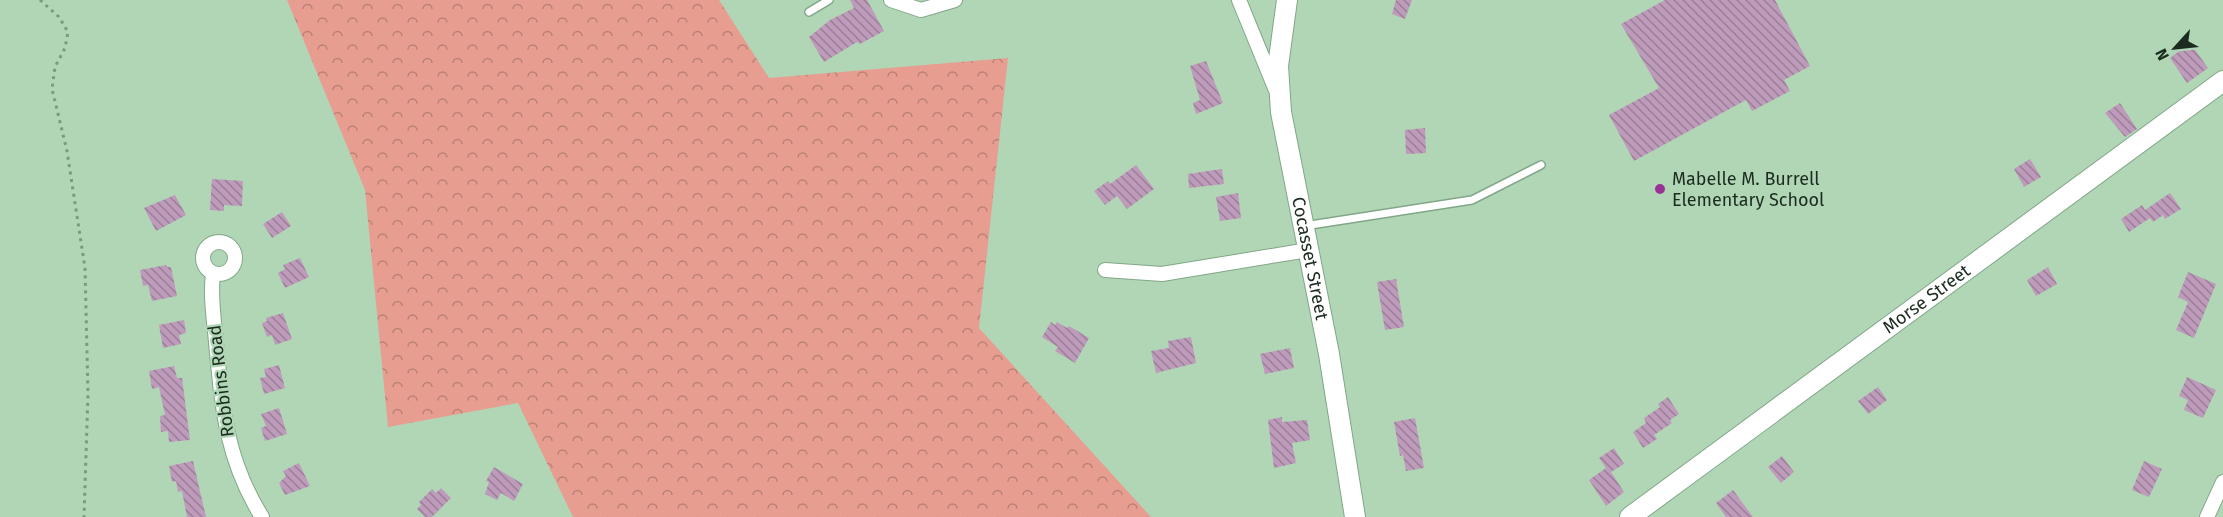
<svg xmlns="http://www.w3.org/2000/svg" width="2223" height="517" viewBox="0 0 2223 517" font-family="'Fira Sans',sans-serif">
<defs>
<pattern id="forest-crowns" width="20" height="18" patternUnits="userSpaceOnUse" patternTransform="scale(1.5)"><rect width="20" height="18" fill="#e89d91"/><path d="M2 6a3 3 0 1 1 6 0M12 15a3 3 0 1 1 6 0" fill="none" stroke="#bb8076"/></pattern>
<pattern id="building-back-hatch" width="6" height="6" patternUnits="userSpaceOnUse" patternTransform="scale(1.5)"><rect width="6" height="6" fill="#bf9bbb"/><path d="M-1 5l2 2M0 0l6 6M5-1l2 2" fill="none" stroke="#9a7f97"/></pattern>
</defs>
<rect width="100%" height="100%" fill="#b0d6b6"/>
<!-- forest -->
<polygon fill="url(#forest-crowns)" points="287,0 719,0 769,78 1008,58 979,328 1151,517 573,517 518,403 388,427 365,190"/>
<!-- building -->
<g fill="url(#building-back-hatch)">
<polygon points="850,0 867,0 884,31 860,44 857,42 824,62 809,37 830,20 854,8"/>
<polygon points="1396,0 1412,0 1405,19 1392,14"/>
<polygon points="1665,0 1775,0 1810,66 1784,80 1790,91 1752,111 1746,100 1634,161 1609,115 1659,88 1621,24"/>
<polygon points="2190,43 2208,68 2187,83 2170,58"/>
<polygon points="1206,61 1223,103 1196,114 1193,103 1200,100 1190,66"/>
<polygon points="2120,103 2137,129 2125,137 2105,113"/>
<polygon points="1425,128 1426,153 1406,154 1405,130"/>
<polygon points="2030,159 2041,177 2024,187 2014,169"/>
<polygon points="1136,165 1154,189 1127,209 1117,196 1105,205 1094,191 1108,181 1110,184"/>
<polygon points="1222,169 1224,184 1189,188 1188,174"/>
<polygon points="212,179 243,181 242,206 224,205 224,211 210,210"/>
<polygon points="1238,193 1241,218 1220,221 1216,197"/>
<polygon points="2170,193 2181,209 2165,219 2163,215 2153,222 2150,218 2129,232 2121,219 2142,205 2145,210"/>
<polygon points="175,195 186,215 156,231 144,208"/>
<polygon points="282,212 291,226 272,238 263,224"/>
<polygon points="300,258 309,277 285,288 278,273 285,269 283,265"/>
<polygon points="166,265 167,267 171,267 177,296 152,301 148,285 143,286 140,270"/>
<polygon points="2048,267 2057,284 2036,296 2027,280"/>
<polygon points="2188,272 2216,284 2194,338 2176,330 2188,302 2178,297"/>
<polygon points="1396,279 1404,327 1385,330 1377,282"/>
<polygon points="283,313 292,339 275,345 272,335 267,337 262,323 267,321 266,318"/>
<polygon points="184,320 186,333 179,335 181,344 163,348 159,325"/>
<polygon points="1051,322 1055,325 1057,322 1067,328 1069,326 1089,338 1075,363 1055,351 1058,347 1042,337"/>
<polygon points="1191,337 1196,363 1156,373 1151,351 1169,348 1168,341"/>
<polygon points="1290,348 1294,368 1265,374 1260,354"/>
<polygon points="279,365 285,388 264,394 260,378 266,377 264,369"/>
<polygon points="174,366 177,378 182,378 190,440 169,442 168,431 161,432 160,416 165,415 159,387 152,389 149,371"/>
<polygon points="2187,377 2216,390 2203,418 2184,410 2188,400 2179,396"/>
<polygon points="1878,387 1887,400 1868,414 1858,401"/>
<polygon points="1668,397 1679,414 1670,420 1672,423 1654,435 1657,439 1643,448 1633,432 1646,423 1644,418 1660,407 1658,404"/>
<polygon points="279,408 287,434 265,441 261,428 266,426 261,414"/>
<polygon points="1282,417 1282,422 1307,420 1310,440 1292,443 1296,463 1274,468 1268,420"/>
<polygon points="1415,418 1424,468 1406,471 1403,455 1400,456 1394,422"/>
<polygon points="1614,448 1624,464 1611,472 1624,492 1606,506 1589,480 1606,468 1599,458"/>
<polygon points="1782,456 1794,472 1781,483 1768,467"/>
<polygon points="193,461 206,517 187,517 182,491 178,492 176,481 172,482 169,466"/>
<polygon points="2144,461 2162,469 2149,497 2132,490"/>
<polygon points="299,463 310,486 285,495 279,483 286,476 283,471"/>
<polygon points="494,467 523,484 514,501 501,493 497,500 485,494 489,482 486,481"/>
<polygon points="441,488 451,498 432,517 425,517 417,509 421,505 419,502 432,489 436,493"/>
<polygon points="1733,490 1753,517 1726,517 1716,503"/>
</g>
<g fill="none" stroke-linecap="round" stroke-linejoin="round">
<!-- lane casing -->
<g stroke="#82a788" stroke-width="10">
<g id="lane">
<polyline points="809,12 829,0"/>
<polyline points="1304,226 1472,200 1541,165"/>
</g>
</g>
<!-- street casing -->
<g stroke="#82a788" stroke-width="16">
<g id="street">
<polyline points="891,0 921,10 955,0"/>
<polyline points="1239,0 1275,88"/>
<circle cx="219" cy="258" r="16"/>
<polyline points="1105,270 1162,274 1308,250"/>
<path d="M 213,274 C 210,296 214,319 216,342 C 222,408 226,459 262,517"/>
<polyline points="2207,517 2223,482"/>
</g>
</g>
<!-- secondary casing -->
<g stroke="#82a788" stroke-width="22">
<g id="secondary">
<path id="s1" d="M 1287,0 L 1278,66 L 1281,112 L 1329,354 L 1355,517"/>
<path id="s2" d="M 1630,517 L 2223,81"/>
</g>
</g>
<!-- path -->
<polyline stroke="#7b9980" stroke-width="3" stroke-dasharray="3 4.5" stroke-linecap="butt" points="40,0 59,17 68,32 65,48 55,67 52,89 67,151 85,268 88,394 84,517"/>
<!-- lane -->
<use href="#lane" stroke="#fff" stroke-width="7"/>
<!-- street -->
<use href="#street" stroke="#fff" stroke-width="14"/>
<!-- secondary -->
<use href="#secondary" stroke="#fff" stroke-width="20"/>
</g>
<!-- markers -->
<circle fill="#9a3296" stroke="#b0d6b6" stroke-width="2" cx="1660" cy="189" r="6"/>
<g text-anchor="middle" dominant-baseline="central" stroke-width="4.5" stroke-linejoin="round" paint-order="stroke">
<!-- poi labels -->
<g font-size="18" fill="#1c2b1f" stroke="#b0d6b6" text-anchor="start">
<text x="1672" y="179">Mabelle M. Burrell<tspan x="1672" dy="21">Elementary School</tspan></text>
</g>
<!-- street labels -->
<g font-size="18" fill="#1c2b1f" stroke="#b0d6b6">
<text stroke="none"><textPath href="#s1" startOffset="262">Cocasset Street</textPath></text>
<text stroke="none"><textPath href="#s2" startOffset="368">Morse Street</textPath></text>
<text transform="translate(221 381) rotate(-97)">Robbins Road</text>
</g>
</g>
<!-- north arrow -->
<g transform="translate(2175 48) rotate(243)" stroke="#b0d6b6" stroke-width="4.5" paint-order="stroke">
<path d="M0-4.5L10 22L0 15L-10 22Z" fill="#1c2b1f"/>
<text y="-9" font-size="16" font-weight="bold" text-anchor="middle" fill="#1c2b1f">N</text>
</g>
</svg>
